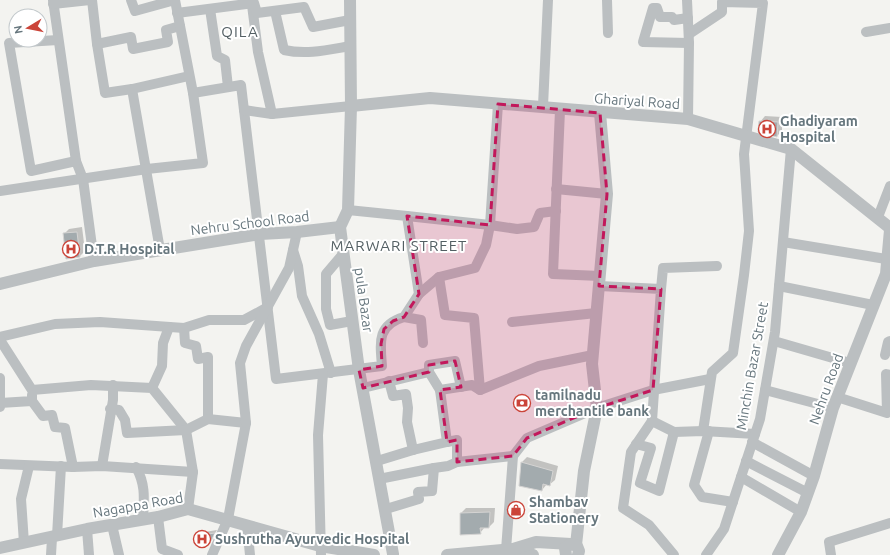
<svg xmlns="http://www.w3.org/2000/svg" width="890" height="555" viewBox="0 0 890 555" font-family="Ubuntu,sans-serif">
<rect width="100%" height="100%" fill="#f3f3f0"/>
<!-- shadow -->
<g fill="#0003">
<polygon points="765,116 782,117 782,131 777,136 760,122"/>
<polygon points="82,227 85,251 80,256 67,258 64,234 69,229"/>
<polygon points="527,457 558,466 555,480 549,485 547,484 542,490 520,485 522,462"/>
<polygon points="466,508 495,508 494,522 489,527 485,527 480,533 461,513"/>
<polygon points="217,530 210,541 195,536 198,533"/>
</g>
<!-- building -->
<g fill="#a3abae" stroke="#d5d4d3">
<polygon points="759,121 778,122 777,137 758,132"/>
<polygon points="77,232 80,257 66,259 63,233"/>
<polygon points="521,462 553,471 550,486 543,484 542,491 519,486"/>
<polygon points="490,512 489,528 480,528 481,534 460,535 460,513"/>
<polygon points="215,533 211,541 195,544 194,536"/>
</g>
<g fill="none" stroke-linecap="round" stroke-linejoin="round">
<!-- minor -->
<g stroke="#bbbfc1" stroke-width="10">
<polyline points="53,0 76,161 83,179 94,261"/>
<polyline points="92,0 97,44 105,93 132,89 160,250"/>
<polyline points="131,0 135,11 175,0"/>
<polyline points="607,0 608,33"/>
<polyline points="687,0 689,43 688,119"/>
<polyline points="53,4 90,0"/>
<polyline points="252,5 258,52 272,114"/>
<polyline points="210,9 217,56 225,60 228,87"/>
<path d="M 275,11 L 284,50 C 307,55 327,50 350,46"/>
<polyline points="177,13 254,3 257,13 304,7 313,27 350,20"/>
<polyline points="688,18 674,20 672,17 660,17 657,8 653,8 643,42 689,43"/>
<polyline points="866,32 890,28"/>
<polyline points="689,34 722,12 722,2 763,3 744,154 749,231 744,275 733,353 712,372 703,431"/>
<polyline points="58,40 9,43 31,171 76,161"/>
<polyline points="97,44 131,37 133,49 168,42 166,30 180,26"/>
<polyline points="132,89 189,76"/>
<path d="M 193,93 L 241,85 L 276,379 L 382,366 C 380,342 377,325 404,317 L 419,294 L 439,277 L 475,268 L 486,245 L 490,225 L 517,229 L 534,227 L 540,213 L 556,211"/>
<polyline points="543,106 548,0"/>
<polyline points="244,110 272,114 351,106"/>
<polyline points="560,110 553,274 600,276"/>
<polyline points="556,189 607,194"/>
<polyline points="0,191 147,169 203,163 193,93 175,0"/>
<polyline points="348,210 407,216 419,294"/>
<polyline points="407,216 490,225 498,104"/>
<polyline points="878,217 890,186"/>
<polyline points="783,242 886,259"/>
<polyline points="293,250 298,266 302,296 319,334 331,373"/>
<polyline points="343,254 326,274 326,309 330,325 352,321"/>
<polyline points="439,277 445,315 474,318 480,390 539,366 593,355"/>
<polyline points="599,286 661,289 652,421"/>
<polyline points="779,286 873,305"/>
<polyline points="661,289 663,268 717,266"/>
<polyline points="404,317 421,320 423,343"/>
<polyline points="512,322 596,313"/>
<polyline points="184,328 185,343 196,346 198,359 208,357 208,419"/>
<polyline points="0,337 55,324 100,322 184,328 209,320 244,320 268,307"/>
<polyline points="0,340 32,390 91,385 152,388 186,430 193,472 188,509"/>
<polyline points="774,341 850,363"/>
<polyline points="885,355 888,342 890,341"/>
<polyline points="429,372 429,365 455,361 461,387"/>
<polyline points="0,378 0,407"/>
<polyline points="389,381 393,396 406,394 408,408 407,422 413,450"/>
<polyline points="152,388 162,366 163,343 169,327"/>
<polyline points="363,388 429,372 440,390 472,385 480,390"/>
<polyline points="765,390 833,408"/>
<polyline points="837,397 887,413 886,374 890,375"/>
<polyline points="32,401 43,416 52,415 55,427 65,428 73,467"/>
<polyline points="0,403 32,401 32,395"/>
<polyline points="110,409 119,410 125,420 127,433 186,430 208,419 246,423 228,519 212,555"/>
<polyline points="246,423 240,363 246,346 289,268 297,232"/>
<polyline points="709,431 694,485 702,497 733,502"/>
<polyline points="752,442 814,476"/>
<polyline points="636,444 651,448 640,483 659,491 674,432"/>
<polyline points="377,461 413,450 447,442 440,390"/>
<polyline points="746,461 808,493"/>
<polyline points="457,462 513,456"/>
<polyline points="0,464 73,467 102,466 193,472"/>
<polyline points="102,466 113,400 113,385"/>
<path d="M 136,467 C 146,485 144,499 143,519"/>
<polyline points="741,477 801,512"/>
<polyline points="379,479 434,468"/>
<polyline points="386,509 419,499 418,492 432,491 434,468 448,466 457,462 457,440 447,442"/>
<polyline points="158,517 162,549 178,555"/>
<polyline points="112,525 119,555"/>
<polyline points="247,525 250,555"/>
<polyline points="87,529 89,555"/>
<polyline points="57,536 61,466"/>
<polyline points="24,543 21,499 29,466"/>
<polyline points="506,550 513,456 527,438 597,408 653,390 710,379"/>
<polyline points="51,555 52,538"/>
<polyline points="321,555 318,435 323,374"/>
<polyline points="674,555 649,525 623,508 631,452 652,421 674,432 703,431 755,434"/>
<polyline points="706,555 724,529 760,419 775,332 791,149"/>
<polyline points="831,555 829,542 890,523"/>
</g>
<!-- tertiary -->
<g stroke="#bbbfc1" stroke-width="12">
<polyline points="350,0 351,106 348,210 340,227 359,370 393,554"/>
<polyline points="351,106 430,98 688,119 791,149 890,228"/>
<polyline points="0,284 94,261 260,234 297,232 340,227"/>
<polyline points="576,545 584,471 597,408 592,364 607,194 600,113"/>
<polyline points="0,548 87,529 158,517 188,509 320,546 374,555"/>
<polyline points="513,549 533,555"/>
<polyline points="447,555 513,549 536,542 571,544"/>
<polyline points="566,555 565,548 571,544 577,546 579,551 578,555"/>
<polyline points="778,555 801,512 814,476 833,408 886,274 890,230"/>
</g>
</g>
<!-- marked area -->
<path fill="#c2185b" fill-opacity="0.2" stroke="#c2185b" stroke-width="3" stroke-dasharray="8 5" stroke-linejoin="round" d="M 498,104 L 600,113 L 607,194 L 599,286 L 661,289 L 653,390 L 597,408 L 527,438 L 513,456 L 457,462 L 457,440 L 447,442 L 440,390 L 461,387 L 455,361 L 429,365 L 429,372 L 363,388 L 359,370 L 382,366 L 381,344 L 384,329 L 393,321 L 404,317 L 419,294 L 407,216 L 490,225 Z"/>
<!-- icons -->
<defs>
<g id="hospital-ring" transform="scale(0.9)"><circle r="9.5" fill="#fff" stroke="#cb4439" stroke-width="1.5"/><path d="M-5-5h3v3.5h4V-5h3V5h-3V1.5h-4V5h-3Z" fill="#cb4439"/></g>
<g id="bank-ring" transform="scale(0.9)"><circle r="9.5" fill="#fff" stroke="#cb4439" stroke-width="1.5"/><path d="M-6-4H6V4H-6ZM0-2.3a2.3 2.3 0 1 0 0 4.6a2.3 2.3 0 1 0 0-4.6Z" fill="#cb4439"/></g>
<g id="shop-ring" transform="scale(0.9)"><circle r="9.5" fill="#fff" stroke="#cb4439" stroke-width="1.5"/><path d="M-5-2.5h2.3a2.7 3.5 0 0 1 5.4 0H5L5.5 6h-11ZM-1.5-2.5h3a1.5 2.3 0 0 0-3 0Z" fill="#cb4439"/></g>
</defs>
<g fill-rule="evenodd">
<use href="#hospital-ring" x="767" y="129"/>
<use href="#hospital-ring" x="71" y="249"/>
<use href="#bank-ring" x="522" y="403"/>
<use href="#shop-ring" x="516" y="510"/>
<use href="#hospital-ring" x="202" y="539"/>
</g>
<g text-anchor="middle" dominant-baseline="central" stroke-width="4" stroke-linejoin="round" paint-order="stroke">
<!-- street labels -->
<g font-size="14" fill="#66767d" stroke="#fff">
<text transform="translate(637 101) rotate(4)">Ghariyal Road</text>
<text transform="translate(250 223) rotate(-7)">Nehru School Road</text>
<text transform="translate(364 300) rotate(82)">pula Bazar</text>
<text transform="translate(752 366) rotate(-80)">Minchin Bazar Street</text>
<text transform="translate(826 389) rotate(-70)">Nehru Road</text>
<text transform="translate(138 505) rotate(-10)">Nagappa Road</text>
</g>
<!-- poi labels -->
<g font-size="14" font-weight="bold" fill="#66767d" stroke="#fff" text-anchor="start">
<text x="780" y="121">Ghadiyaram<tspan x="780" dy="16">Hospital</tspan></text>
<text x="84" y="249">D.T.R Hospital</text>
<text x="535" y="395">tamilnadu<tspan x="535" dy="16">merchantile bank</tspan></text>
<text x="529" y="502">Shambav<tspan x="529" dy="16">Stationery</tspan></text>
<text x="215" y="539">Sushrutha Ayurvedic Hospital</text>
</g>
<!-- neighbourhood labels -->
<g font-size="15" letter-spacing="1" fill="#535f63" stroke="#fff">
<text x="240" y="31">QILA</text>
<text x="399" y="245">MARWARI STREET</text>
</g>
</g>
<!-- north arrow -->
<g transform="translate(28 28) rotate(260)"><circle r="19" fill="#ffffff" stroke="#c2c8cb"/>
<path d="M0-3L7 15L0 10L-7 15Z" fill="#cb4439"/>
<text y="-6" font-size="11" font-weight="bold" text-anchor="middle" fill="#66767d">N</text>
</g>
</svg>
